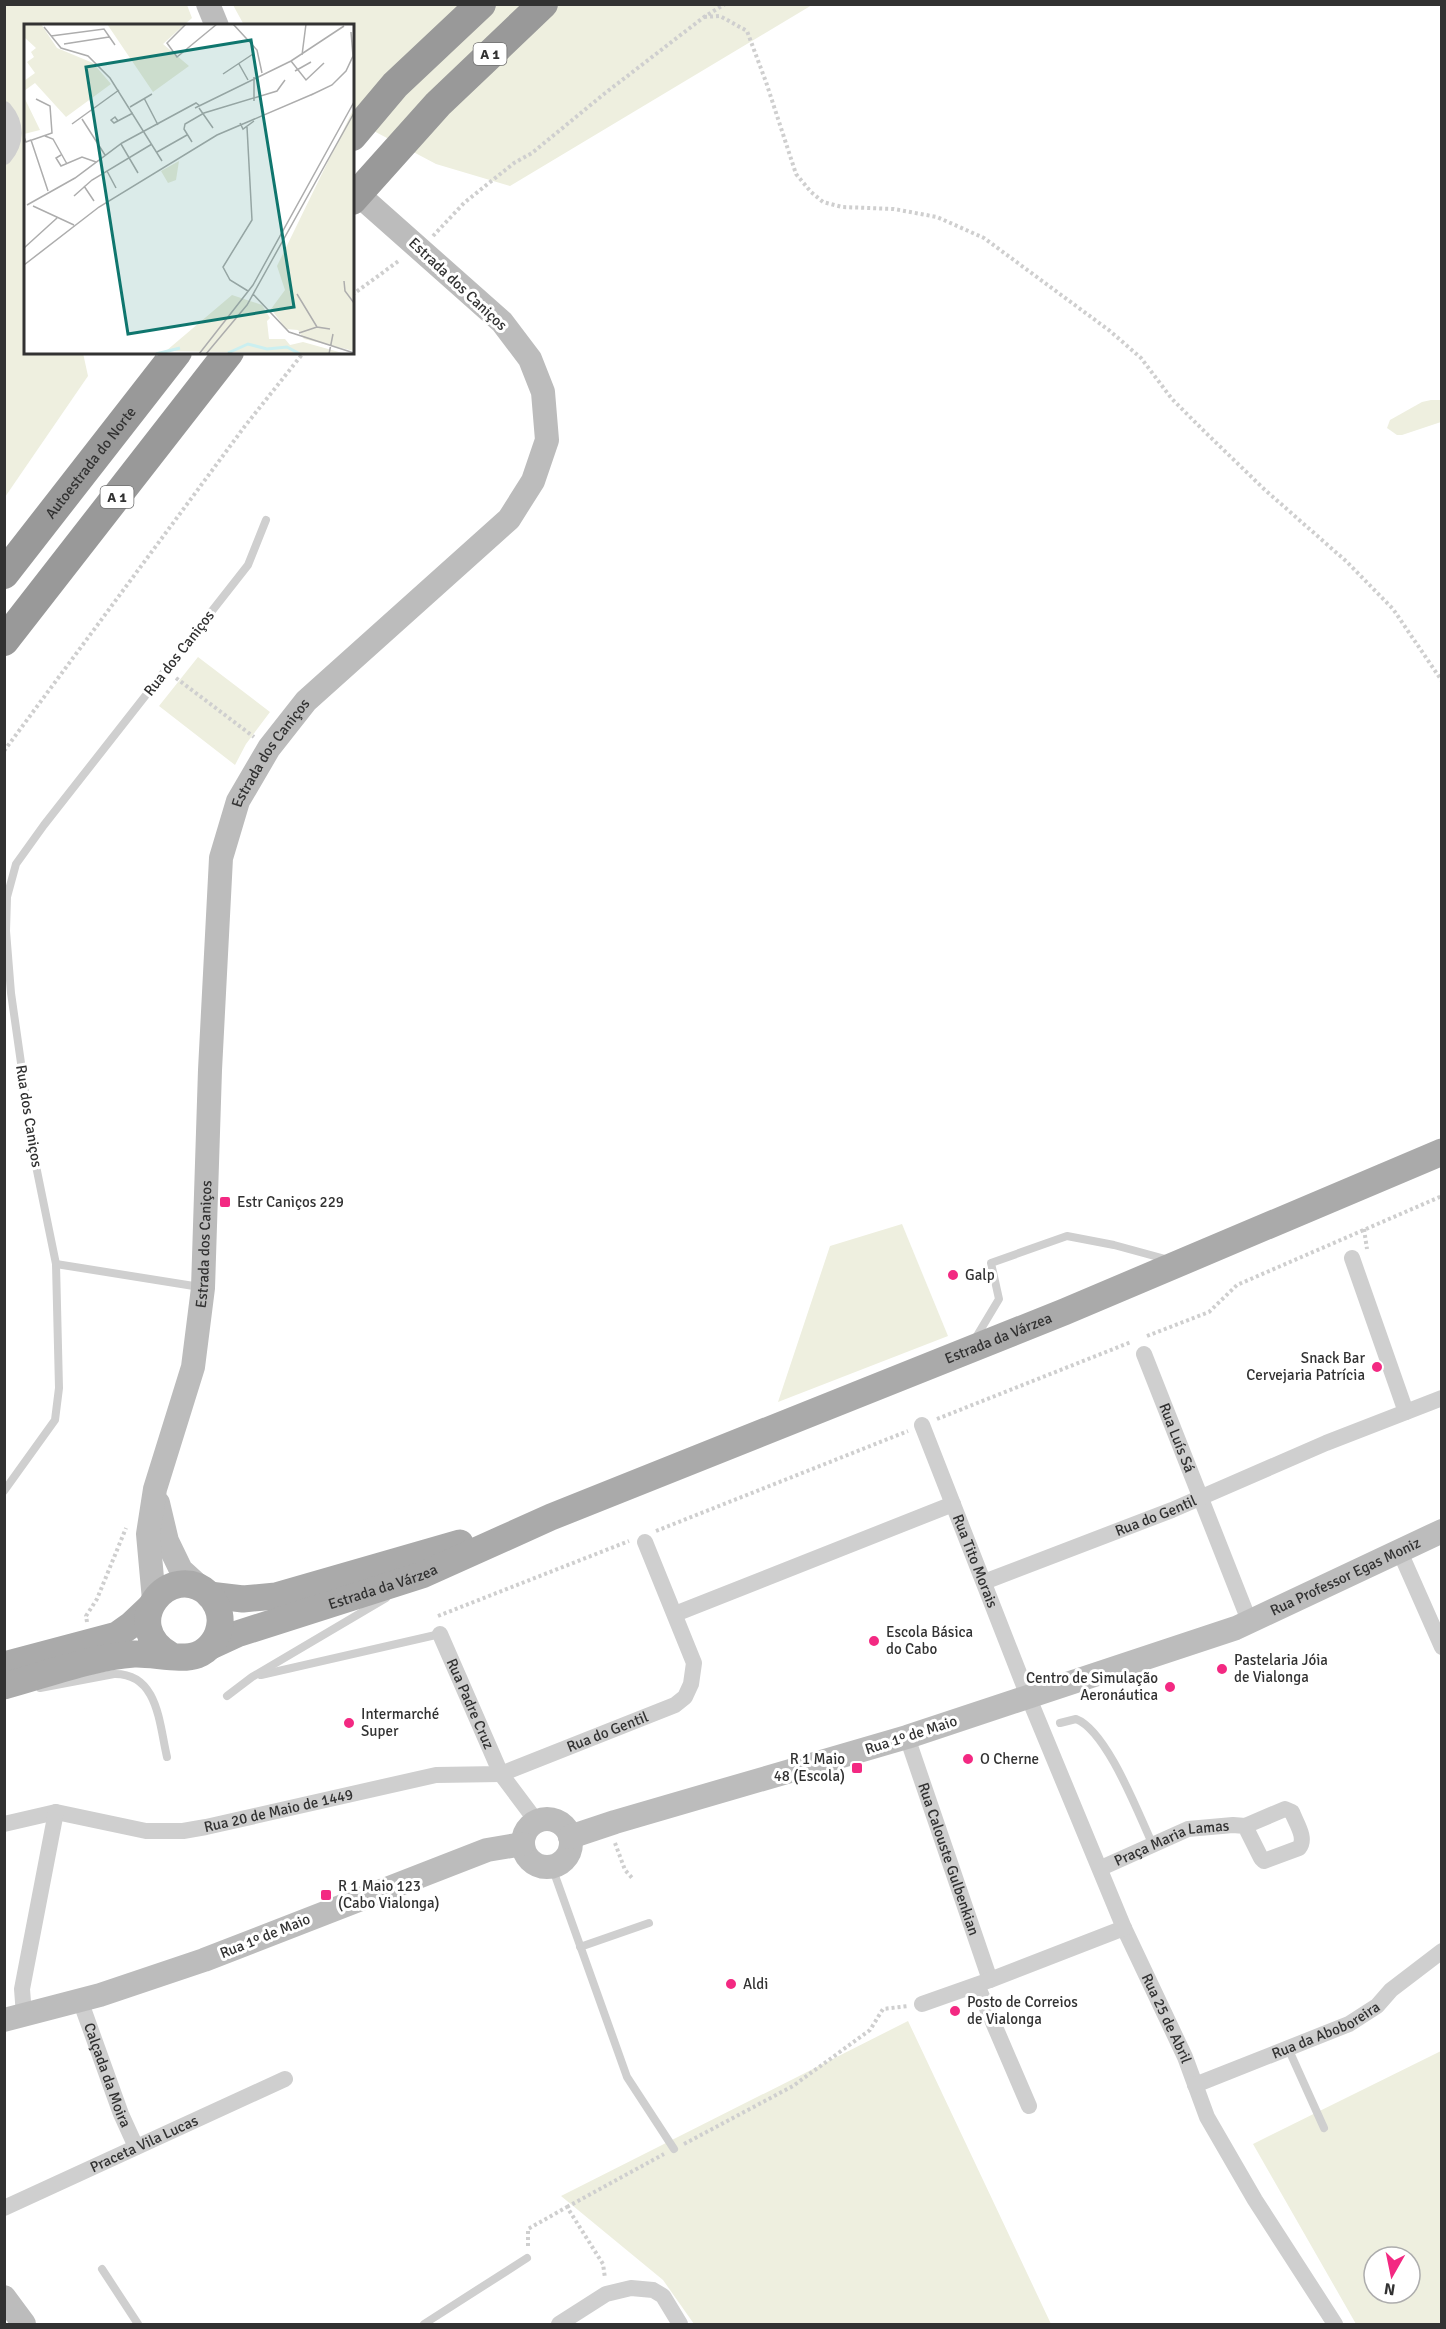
<svg xmlns="http://www.w3.org/2000/svg" width="1446" height="2329" viewBox="0 0 1446 2329" font-family="Signika,sans-serif">
<rect width="100%" height="100%" fill="#fff"/>
<!-- green -->
<g fill="#eeefdf" fill-rule="evenodd">
<polygon points="5,5 187,5 192,18 184,25 26,26 26,352 83,353 88,376 5,497"/>
<polygon points="233,5 812,5 510,186 436,164 353,120 352,26 244,25"/>
<polygon points="1431,400 1441,400 1441,422 1402,435 1397,435 1387,428 1390,420 1422,402"/>
<polygon points="198,657 270,712 246,744 235,765 159,706"/>
<polygon points="902,1224 948,1336 778,1402 830,1246"/>
<polygon points="908,2021 1051,2324 694,2324 663,2280 561,2196"/>
<path d="M 1441,2051 L 1441,2324 L 1356,2324 L 1253,2144 ZM 1374,2257 L 1410,2257 L 1410,2293 L 1374,2293 Z"/>
</g>
<g fill="none" stroke-linecap="round" stroke-linejoin="round">
<!-- path -->
<g stroke="#cfcfcf" stroke-width="4" stroke-dasharray="3 3" stroke-linecap="butt">
<polyline points="704,17 720,16 747,31 766,82 796,174 811,192 823,202 842,207 894,209 937,217 984,238 1110,331 1141,358 1172,399 1205,432 1264,489 1347,562 1393,609 1442,681"/>
<polyline points="433,236 464,203 514,163 532,153 604,94 704,17 725,4"/>
<polyline points="352,295 400,260"/>
<polyline points="176,678 254,737"/>
<polyline points="4,751 245,426 304,352"/>
<polyline points="1364,1229 1367,1249"/>
<polyline points="1147,1336 1209,1312 1237,1285 1442,1196"/>
<polyline points="937,1419 1131,1342"/>
<polyline points="656,1531 908,1431"/>
<polyline points="438,1616 629,1541"/>
<polyline points="87,1622 86,1616 97,1599 126,1528"/>
<polyline points="615,1843 625,1870 633,1879"/>
<polyline points="684,2144 793,2086 870,2030 883,2009 908,2006"/>
<polyline points="567,2207 664,2154"/>
<polyline points="528,2246 528,2229 567,2207 603,2264 605,2278"/>
</g>
<!-- lane -->
<g stroke="#cfcfcf" stroke-width="8">
<polyline points="56,1264 200,1287"/>
<polyline points="975,1339 999,1299 991,1263 1067,1236 1114,1245 1169,1260"/>
<polyline points="4,1491 55,1420 59,1388 56,1264 35,1161 11,993 6,931 7,897 16,864 44,825 248,565 266,520"/>
<polyline points="261,1675 440,1634"/>
<path d="M 40,1688 L 114,1674 C 158,1673 159,1723 167,1757"/>
<polyline points="227,1696 252,1677 386,1598"/>
<path d="M 1060,1723 L 1076,1719 C 1107,1731 1138,1813 1152,1843"/>
<polyline points="552,1867 627,2077 674,2149"/>
<polyline points="580,1947 649,1923"/>
<polyline points="1288,2048 1324,2128"/>
<polyline points="102,2269 138,2324"/>
<polyline points="424,2324 527,2258"/>
</g>
<!-- street -->
<g stroke="#cfcfcf" stroke-width="16">
<path d="M 4,109 C 17,124 17,142 4,157"/>
<polyline points="1352,1258 1406,1412"/>
<path id="s1" d="M 1144,1354 L 1250,1623"/>
<path id="s2" d="M 922,1425 L 1028,1696 L 1124,1928 L 1185,2057 L 1207,2117 L 1255,2200 L 1335,2324"/>
<polyline points="1400,1552 1442,1647"/>
<path id="s3" d="M 984,1582 L 1172,1510 L 1326,1443 L 1442,1398"/>
<polyline points="675,1614 953,1504"/>
<path id="s4" d="M 440,1634 L 501,1774 L 537,1822"/>
<path id="s5" d="M 907,1737 L 990,1980"/>
<path id="s6" d="M 4,1824 L 56,1812 L 146,1831 L 183,1831 L 206,1827 L 436,1775 L 501,1774 L 675,1705 L 685,1697 L 691,1684 L 694,1663 L 645,1542"/>
<path id="s7" d="M 1101,1868 L 1188,1829 L 1233,1825 L 1245,1826 L 1285,1809 L 1292,1812 C 1296,1823 1307,1838 1299,1848 L 1264,1861 L 1261,1858 L 1245,1826"/>
<polyline points="977,1985 1029,2106"/>
<path id="s8" d="M 80,2000 L 121,2114 L 136,2147"/>
<polyline points="922,2004 990,1980 1124,1928"/>
<polyline points="24,2015 22,1989 56,1812"/>
<path id="s9" d="M 1195,2085 L 1349,2024 L 1377,2006 L 1391,1990 L 1442,1951"/>
<path id="s10" d="M 4,2208 L 285,2079"/>
<polyline points="559,2324 606,2294 631,2288 653,2290 663,2296 680,2324"/>
</g>
<!-- secondary -->
<g stroke="#bcbcbc" stroke-width="24">
<polyline points="208,4 217,26"/>
<polyline points="158,1503 167,1541 181,1570 203,1590"/>
<path id="s11" d="M 154,1600 L 148,1534 L 155,1489 L 193,1367 L 203,1288 L 210,1070 L 221,858 L 238,801 L 269,748 L 306,701 L 509,519 L 533,481 L 547,440 L 543,392 L 530,359 L 502,322 L 352,189"/>
<circle cx="547" cy="1843" r="24"/>
<path id="s12" d="M 570,1837 L 615,1822 L 907,1737 L 1236,1628 L 1442,1531"/>
<polyline points="4,2020 100,1995 204,1960 487,1850 523,1844"/>
<polyline points="4,2297 24,2324"/>
</g>
<!-- primary -->
<g stroke="#aaa" stroke-width="27">
<polyline points="209,1595 243,1599 276,1596 460,1543"/>
<path id="s13" d="M 211,1646 L 237,1634 L 422,1575 L 551,1517 L 1064,1312 L 1442,1152"/>
<polyline points="4,1665 117,1635 131,1625 149,1608"/>
<path d="M 4,1686 C 45,1675 92,1657 134,1654 C 152,1653 181,1661 197,1655 C 210,1650 219,1637 220,1623 C 221,1613 216,1602 209,1594 C 170,1559 117,1624 170,1655"/>
</g>
<!-- highway -->
<g stroke="#999" stroke-width="30">
<polyline points="352,136 395,85 481,4"/>
<polyline points="352,200 438,104 543,4"/>
<path id="s14" d="M 4,574 L 177,352"/>
<polyline points="4,641 229,352"/>
</g>
</g>
<!-- markers -->
<g fill="#f32982" stroke="#fff" stroke-width="2">
<rect x="219" y="1196" width="12" height="12" rx="3"/>
<circle cx="953" cy="1275" r="6"/>
<circle cx="1377" cy="1367" r="6"/>
<circle cx="874" cy="1641" r="6"/>
<circle cx="1222" cy="1669" r="6"/>
<circle cx="1170" cy="1687" r="6"/>
<circle cx="349" cy="1723" r="6"/>
<circle cx="968" cy="1759" r="6"/>
<rect x="851" y="1762" width="12" height="12" rx="3"/>
<rect x="320" y="1889" width="12" height="12" rx="3"/>
<circle cx="731" cy="1984" r="6"/>
<circle cx="955" cy="2011" r="6"/>
</g>
<g text-anchor="middle" dominant-baseline="central" stroke-width="6" stroke-linejoin="round" paint-order="stroke">
<!-- shield labels -->
<g fill="#fff" stroke="#707070" stroke-width="1.5">
<rect x="473.5" y="43" width="33" height="22" rx="4.5"/>
<rect x="100.5" y="486" width="33" height="22" rx="4.5"/>
</g>
<g font-size="14" font-weight="bold" fill="#323232">
<text x="490" y="54">A 1</text>
<text x="117" y="497">A 1</text>
</g>
<!-- street labels -->
<g font-size="15" fill="#323232" stroke="#fff">
<text transform="translate(458 284) rotate(43)">Estrada dos Caniços</text>
<text stroke="none"><textPath href="#s14" startOffset="141">Autoestrada do Norte</textPath></text>
<text transform="translate(179 653) rotate(-52)">Rua dos Caniços</text>
<text stroke="none"><textPath href="#s11" startOffset="867">Estrada dos Caniços</textPath></text>
<text transform="translate(29 1116) rotate(81)">Rua dos Caniços</text>
<text stroke="none"><textPath href="#s11" startOffset="363">Estrada dos Caniços</textPath></text>
<text stroke="none"><textPath href="#s13" startOffset="846">Estrada da Várzea</textPath></text>
<text stroke="none"><textPath href="#s1" startOffset="90">Rua Luís Sá</textPath></text>
<text stroke="none"><textPath href="#s3" startOffset="184">Rua do Gentil</textPath></text>
<text stroke="none"><textPath href="#s2" startOffset="146">Rua Tito Morais</textPath></text>
<text stroke="none"><textPath href="#s12" startOffset="819">Rua Professor Egas Moniz</textPath></text>
<text stroke="none"><textPath href="#s13" startOffset="182">Estrada da Várzea</textPath></text>
<text stroke="none"><textPath href="#s4" startOffset="76">Rua Padre Cruz</textPath></text>
<text stroke="none"><textPath href="#s6" startOffset="621">Rua do Gentil</textPath></text>
<text transform="translate(911 1735) rotate(-18)">Rua 1º de Maio</text>
<text stroke="none"><textPath href="#s6" startOffset="280">Rua 20 de Maio de 1449</textPath></text>
<text stroke="none"><textPath href="#s7" startOffset="76">Praça Maria Lamas</textPath></text>
<text stroke="none"><textPath href="#s5" startOffset="129">Rua Calouste Gulbenkian</textPath></text>
<text transform="translate(265 1936) rotate(-22)">Rua 1º de Maio</text>
<text stroke="none"><textPath href="#s2" startOffset="642">Rua 25 de Abril</textPath></text>
<text stroke="none"><textPath href="#s9" startOffset="142">Rua da Aboboreira</textPath></text>
<text stroke="none"><textPath href="#s8" startOffset="80">Calçada da Moira</textPath></text>
<text stroke="none"><textPath href="#s10" startOffset="154">Praceta Vila Lucas</textPath></text>
</g>
<!-- poi labels -->
<g font-size="15" fill="#323232" stroke="#fff" text-anchor="start">
<text x="237" y="1202">Estr Caniços 229</text>
<text x="965" y="1275">Galp</text>
<text x="1365" y="1358" text-anchor="end">Snack Bar<tspan x="1365" dy="17">Cervejaria Patrícia</tspan></text>
<text x="886" y="1632">Escola Básica<tspan x="886" dy="17">do Cabo</tspan></text>
<text x="1234" y="1660">Pastelaria Jóia<tspan x="1234" dy="17">de Vialonga</tspan></text>
<text x="1158" y="1678" text-anchor="end">Centro de Simulação<tspan x="1158" dy="17">Aeronáutica</tspan></text>
<text x="361" y="1714">Intermarché<tspan x="361" dy="17">Super</tspan></text>
<text x="845" y="1759" text-anchor="end">R 1 Maio<tspan x="845" dy="17">48 (Escola)</tspan></text>
<text x="980" y="1759">O Cherne</text>
<text x="338" y="1886">R 1 Maio 123<tspan x="338" dy="17">(Cabo Vialonga)</tspan></text>
<text x="743" y="1984">Aldi</text>
<text x="967" y="2002">Posto de Correios<tspan x="967" dy="17">de Vialonga</tspan></text>
</g>
</g>
<!-- overview -->
<g transform="translate(24 24)">
<rect width="330" height="330" fill="#fff"/>
<path d="M 0,0 L 17,0 L 33,24 L 69,39 L 87,60 L 42,93 L 11,59 L 0,67 L 0,57 L 11,49 L 3,38 L 10,33 L 7,28 L 12,24 L 0,13 ZM 83,0 L 161,0 L 139,20 L 165,42 L 129,68 ZM 0,73 L 16,106 L 0,110 ZM 330,84 L 330,327 L 280,315 L 274,306 L 262,305 L 247,285 L 261,266 L 253,242 ZM 155,137 L 152,156 L 144,159 L 137,147 ZM 208,271 L 238,281 L 246,294 L 243,297 L 245,315 L 261,315 L 266,321 L 279,318 L 322,330 L 142,327 Z" fill="#eeefdf"/>
<path fill="none" stroke="#cbeff0" stroke-width="3" d="M 204,329 L 224,320 L 243,325 L 263,323 L 276,330M 132,330 L 156,324"/>
<path fill="none" stroke="#adadad" stroke-width="1.5" d="M 162,0 L 143,19 L 153,33 L 193,0M 209,0 L 233,26 L 238,49M 20,3 L 37,24 L 64,32 L 86,54 L 138,137M 27,12 L 80,5 L 91,21M 40,20 L 85,13M 278,31 L 282,0M 267,37 L 282,56 L 300,39M 215,40 L 224,56M 271,47 L 287,38M 199,50 L 229,30M 230,53 L 230,77M 287,71 L 308,61 L 322,47 L 329,32 L 327,8M 120,74 L 134,101M 106,83 L 128,70M 171,84 L 267,37 L 320,2M 175,84 L 189,104M 58,95 L 81,131M 94,97 L 91,93 L 87,96 L 90,99 L 109,89M 216,99 L 219,105 L 230,97M 48,100 L 95,66M 223,103 L 228,196 L 199,243 L 206,256 L 224,267M 21,112 L 29,115 L 43,140M 0,113 L 2,118 L 7,116 L 24,167M 8,116 L 28,109 L 26,82 L 12,75M 168,118 L 160,105 L 161,100 L 180,89 L 253,67 L 261,56M 97,120 L 114,149M 133,128 L 163,111M 37,131 L 32,134 L 37,142 L 58,133 L 72,138M 83,147 L 92,164M 60,162 L 70,177M 50,172 L 68,156 L 128,120M 3,181 L 51,154 L 98,119 L 172,79 L 176,82M 9,182 L 50,201M 0,224 L 33,194M 0,241 L 75,183 L 193,111 L 289,70M 320,257 L 321,267 L 330,279M 229,270 L 265,308 L 330,329M 273,270 L 293,303 L 306,305M 275,309 L 293,303M 175,330 L 229,261 L 330,78M 182,330 L 223,281 L 330,89M 305,330 L 309,310"/>
<path fill="#0f766e" fill-opacity="0.15" stroke="#0f766e" stroke-width="3" d="M 227,16 L 270,283 L 104,310 L 62,43 Z"/>
<rect width="330" height="330" fill="none" stroke="#323232" stroke-width="3"/>
</g>
<!-- border -->
<rect width="1446" height="2329" fill="none" stroke="#323232" stroke-width="12"/>
<!-- north arrow -->
<g transform="translate(1392 2275) rotate(189)"><circle r="28" fill="#ffffff" stroke="#adadad" stroke-width="1.5"/>
<path d="M0-4.5L10 22L0 15L-10 22Z" fill="#f32982"/>
<text y="-9" font-size="16" font-weight="bold" text-anchor="middle" fill="#323232">N</text>
</g>
</svg>
